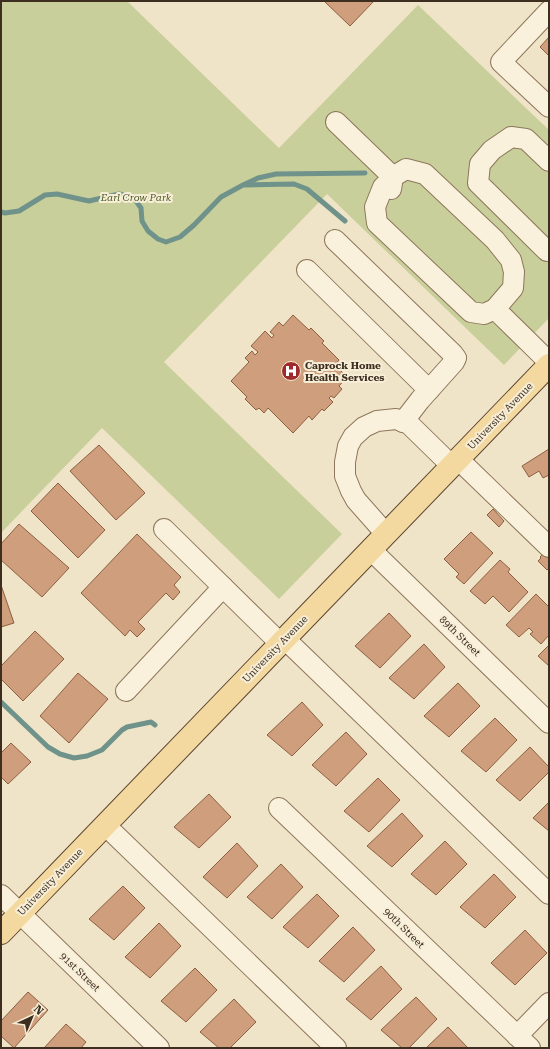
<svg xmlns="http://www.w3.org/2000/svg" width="550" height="1049" viewBox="0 0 550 1049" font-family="'Roboto Serif',serif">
<rect width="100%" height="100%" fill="#f0e4c8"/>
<!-- green -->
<polygon fill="#c9cf9b" points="1,1 127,1 279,148 418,5 549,130 549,318 504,365 327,194 164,362 342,534 279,599 102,428 1,533"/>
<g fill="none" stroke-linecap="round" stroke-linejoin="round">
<!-- stream -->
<g stroke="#6f938a" stroke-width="5">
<polyline points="245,185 294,184 307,189 345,221"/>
<polyline points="1,212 5,213 19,211 45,195 57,194 89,201 119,194 129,196 136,201 141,208 142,221 148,231 158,239 166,242 180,237 194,225 221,197 243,185 258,178 276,174 365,173"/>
<polyline points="1,702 48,747 60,754 74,758 87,756 102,750 122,730 127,727 151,722 155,725"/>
</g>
</g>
<!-- building -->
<g fill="#cf9f7d" stroke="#8d5f41">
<polygon points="324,1 374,1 350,26"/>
<polygon points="549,37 549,56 540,47"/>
<polygon points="293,315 309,330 311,328 324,341 322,343 339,360 335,365 347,377 339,386 342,389 334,398 331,396 329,398 333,402 324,411 322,409 312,420 309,416 293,433 268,408 264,413 259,408 256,410 245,399 247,397 231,381 249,362 245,358 252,351 255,355 258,352 251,346 265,331 272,338 274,335 270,332 279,322 283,326"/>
<polygon points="99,445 145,493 116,520 70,471"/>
<polygon points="549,449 549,475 543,478 539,471 529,477 522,466"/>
<polygon points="58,483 105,530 78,558 31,511"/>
<polygon points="493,509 504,521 499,527 487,515"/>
<polygon points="19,524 69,568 42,597 1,560 1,544"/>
<polygon points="471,532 493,553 464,584 456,577 459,574 444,559"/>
<polygon points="137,534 181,577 174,585 180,592 173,600 166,593 138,622 145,629 137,637 130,630 125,636 81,593"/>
<polygon points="543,554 544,555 545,555 549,559 549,568 547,570 538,561 541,558 540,557"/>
<polygon points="500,560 510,569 508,572 528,592 509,612 493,596 485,604 470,591"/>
<polygon points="1,585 14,623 1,627"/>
<polygon points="536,594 549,607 549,635 541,644 530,634 533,632 529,628 519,637 506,625"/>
<polygon points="389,613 411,636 380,668 355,646"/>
<polygon points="35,631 64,659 23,701 1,679 1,666"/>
<polygon points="424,644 445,667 414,699 389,678"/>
<polygon points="549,645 549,666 538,656"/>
<polygon points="78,673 108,699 69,743 40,716"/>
<polygon points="458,683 480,706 449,737 424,716"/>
<polygon points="302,702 323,725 292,756 267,735"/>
<polygon points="495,718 517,740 486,772 461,751"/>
<polygon points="346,732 367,754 336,786 312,765"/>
<polygon points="11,743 31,762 8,784 1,777 1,753"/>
<polygon points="530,747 549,767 549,772 520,801 496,780"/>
<polygon points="378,778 400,800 369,832 344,811"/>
<polygon points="209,794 231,817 199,848 174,827"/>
<polygon points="549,802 549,831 533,818"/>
<polygon points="402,813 423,836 392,867 367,846"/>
<polygon points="445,841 467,864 436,895 411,874"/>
<polygon points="237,843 258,866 227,898 203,877"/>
<polygon points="281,864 303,887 272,919 247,897"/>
<polygon points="494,874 516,897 485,928 460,907"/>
<polygon points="123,886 145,908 114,940 89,919"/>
<polygon points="317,894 339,916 308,948 283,927"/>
<polygon points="159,923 181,946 150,978 125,957"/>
<polygon points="353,927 375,950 344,982 319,961"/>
<polygon points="525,930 547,953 515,985 491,963"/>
<polygon points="381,966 402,989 371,1020 346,999"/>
<polygon points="195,968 217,990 186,1022 161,1001"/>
<polygon points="28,992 48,1010 14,1048 1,1036 1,1021"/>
<polygon points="416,997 437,1019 409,1048 402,1048 381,1030"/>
<polygon points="234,999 256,1022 230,1048 219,1048 200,1032"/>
<polygon points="66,1024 86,1042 81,1048 44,1048"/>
<polygon points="448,1027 468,1048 426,1048"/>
</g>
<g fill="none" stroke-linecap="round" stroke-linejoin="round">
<!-- minor casing -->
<g stroke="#8d765c" stroke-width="22">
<g id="minor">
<polyline points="549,11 501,62 549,107"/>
<polyline points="336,122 393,177 391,189"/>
<polyline points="549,161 526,139 511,137 492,150 480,164 478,183 547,251 549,249"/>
<polygon points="406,169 425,174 495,240 511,260 514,272 513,288 495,309 484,314 471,312 377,223 375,207 383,187 396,175"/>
<polyline points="335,240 453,354 456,358 454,362 420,400 403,422"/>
<polyline points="307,270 429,390"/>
<polyline points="495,309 549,362"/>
<polyline points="458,459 549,547"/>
<polyline points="164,529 280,643"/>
<polyline points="386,534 356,500 351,491 345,476 345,462 348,446 353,437 364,427 377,421 396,419 409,424 452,466"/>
<polyline points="371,550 549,723"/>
<polyline points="285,639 549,894"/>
<polyline points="126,691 223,587"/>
<polyline points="279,808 530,1048"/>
<polyline points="105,825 336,1048"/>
<polyline points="1,895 159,1048"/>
<polyline points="517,1036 549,1003"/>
</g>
</g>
<!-- major casing -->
<g stroke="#5b4430" stroke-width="24">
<polyline id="major" points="1,933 549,365"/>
</g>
<!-- minor -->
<use href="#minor" stroke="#faf1dc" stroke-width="20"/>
<!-- major -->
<use href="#major" stroke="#f3d9a0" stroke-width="22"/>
</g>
<!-- icons -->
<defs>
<g id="hospital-disc" transform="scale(1)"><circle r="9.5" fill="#9e2a2b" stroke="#f7eed8"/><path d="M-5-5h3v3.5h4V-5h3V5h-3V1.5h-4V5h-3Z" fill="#fff"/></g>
</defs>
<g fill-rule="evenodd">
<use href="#hospital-disc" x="291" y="371"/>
</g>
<g text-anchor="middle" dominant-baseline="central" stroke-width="4" stroke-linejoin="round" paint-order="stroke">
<!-- park labels -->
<g font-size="10" font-style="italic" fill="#4d5a26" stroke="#f7eed8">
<text x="136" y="197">Earl Crow Park</text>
</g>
<!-- poi labels -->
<g font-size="10" font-weight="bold" fill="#3d2e20" stroke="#f7eed8" text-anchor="start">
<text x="305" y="365">Caprock Home<tspan x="305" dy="12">Health Services</tspan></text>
</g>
<!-- street labels -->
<g font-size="10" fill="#3d2e20" stroke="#f7eed8">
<text transform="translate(500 416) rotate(-46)">University Avenue</text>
<text transform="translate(460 636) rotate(44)">89th Street</text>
<text transform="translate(275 649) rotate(-46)">University Avenue</text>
<text transform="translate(50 882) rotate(-46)">University Avenue</text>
<text transform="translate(404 928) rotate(44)">90th Street</text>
<text transform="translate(80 972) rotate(44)">91st Street</text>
</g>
</g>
<!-- border -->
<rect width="550" height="1049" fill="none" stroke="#3d2e20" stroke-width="4"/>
<!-- north arrow -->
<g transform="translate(32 1017) rotate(44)" stroke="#f7eed8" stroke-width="3" paint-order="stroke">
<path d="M0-3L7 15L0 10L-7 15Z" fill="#3d2e20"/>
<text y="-6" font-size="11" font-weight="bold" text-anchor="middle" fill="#3d2e20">N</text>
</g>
</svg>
